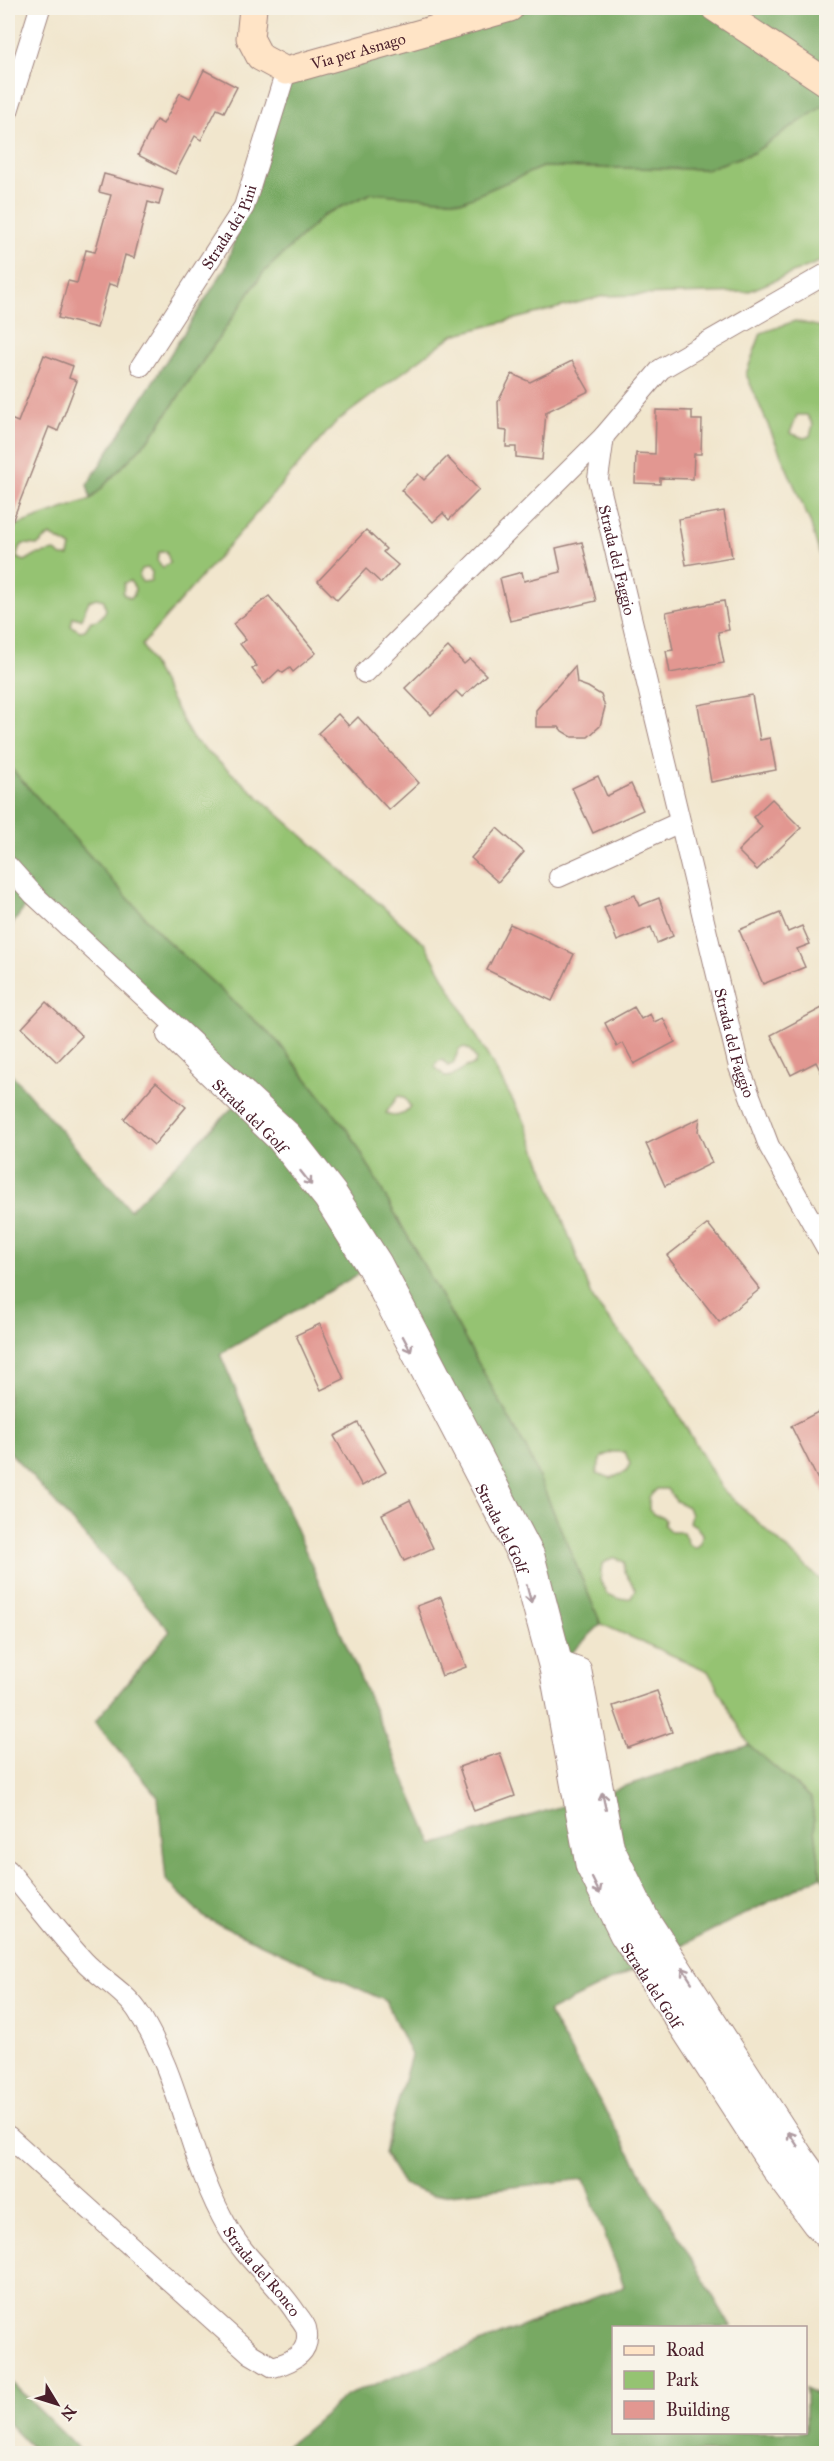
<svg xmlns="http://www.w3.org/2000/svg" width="834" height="2461" viewBox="0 0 834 2461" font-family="'IM FELL Great Primer',serif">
<rect width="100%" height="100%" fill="#f7f3e8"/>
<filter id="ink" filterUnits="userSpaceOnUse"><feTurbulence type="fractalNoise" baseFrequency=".0167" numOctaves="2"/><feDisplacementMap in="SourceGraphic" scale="12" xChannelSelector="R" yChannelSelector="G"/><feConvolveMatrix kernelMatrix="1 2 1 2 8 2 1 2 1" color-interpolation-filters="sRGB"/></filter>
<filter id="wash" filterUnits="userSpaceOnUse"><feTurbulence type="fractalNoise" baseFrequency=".008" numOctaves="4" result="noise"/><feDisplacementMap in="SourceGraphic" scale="24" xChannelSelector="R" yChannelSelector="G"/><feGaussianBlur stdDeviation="1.35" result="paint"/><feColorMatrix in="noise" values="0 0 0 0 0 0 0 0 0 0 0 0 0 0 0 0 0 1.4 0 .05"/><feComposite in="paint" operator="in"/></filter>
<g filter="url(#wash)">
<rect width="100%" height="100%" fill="#f1e6cd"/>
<!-- green -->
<g fill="#95c372" stroke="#70714e" stroke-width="1.5" fill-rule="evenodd">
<path d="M 826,104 L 826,259 L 747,292 L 604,296 L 453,335 L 335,423 L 142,645 L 192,738 L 425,944 L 526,1124 L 594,1301 L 659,1381 L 722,1489 L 826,1585 L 826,1883 L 821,1876 L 811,1798 L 749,1745 L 708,1671 L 601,1624 L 529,1454 L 351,1135 L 278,1042 L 164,938 L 8,765 L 8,528 L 91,499 L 151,437 L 263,273 L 325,214 L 372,193 L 463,201 L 542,167 L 706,169 L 753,153 ZM 50,535 L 71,547 L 69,556 L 62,556 L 55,551 L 35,555 L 25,561 L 17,558 L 18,550 L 23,544 L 38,545 ZM 166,551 L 170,562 L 163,568 L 157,560 L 159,552 ZM 148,568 L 152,572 L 151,581 L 142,582 L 139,575 L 142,569 ZM 130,581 L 135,588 L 134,595 L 130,598 L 123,594 L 124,583 ZM 96,598 L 104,600 L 106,610 C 102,617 100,620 91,621 L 85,630 L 80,631 L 71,626 L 73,617 L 81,619 L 89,601 ZM 465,1047 L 471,1051 L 476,1059 L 474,1065 C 460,1066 461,1076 446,1077 L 435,1067 L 437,1062 L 443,1060 L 448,1066 L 453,1064 L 459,1049 ZM 398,1096 L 404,1097 L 410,1106 L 405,1113 L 396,1116 L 386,1113 ZM 612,1452 L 625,1452 L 630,1464 L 626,1472 L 611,1478 L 596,1473 L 602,1457 ZM 657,1489 L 667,1489 L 676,1501 L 688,1507 L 691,1515 L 689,1522 L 696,1526 L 702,1534 L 701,1543 L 696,1548 L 689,1545 L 683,1532 L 671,1532 L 664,1525 L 665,1520 L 662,1516 L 655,1515 L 649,1510 L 649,1497 ZM 612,1558 L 616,1558 L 624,1562 L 624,1571 L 635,1589 L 631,1598 L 620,1599 L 607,1594 L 600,1580 L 602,1564 Z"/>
<path d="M 795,321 L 826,328 L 826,575 L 810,522 L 746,374 L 761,333 ZM 797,415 L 807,415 L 813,425 L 810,436 L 804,438 L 790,433 Z"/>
</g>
<!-- forest -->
<g fill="#78a964" stroke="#616448" stroke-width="1.5">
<polygon points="510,8 826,8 826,104 753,153 706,169 542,167 463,201 372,193 325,214 263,273 151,437 91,499 87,485 226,267 286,71"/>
<polygon points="8,765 164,938 278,1042 351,1135 529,1454 601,1624 562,1662 381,1261 220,1354 433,1845 586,1799 749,1745 811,1798 821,1876 548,2012 731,2327 614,2328 614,2432 806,2432 806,2388 826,2401 826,2453 279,2453 346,2396 624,2286 584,2179 432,2196 403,2184 384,2153 411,2055 386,2001 205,1918 166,1880 158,1797 95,1722 170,1631 8,1450 8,1070 130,1210 248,1092 34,895 8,930"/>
<polygon points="8,2379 83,2453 37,2453 8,2423"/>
</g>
<g id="blocks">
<!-- building -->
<g fill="#e29791">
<polygon points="204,70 237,87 224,112 217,109 201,140 195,136 175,174 138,155 156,120 163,124 180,93 190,98"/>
<polygon points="104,174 163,190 159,205 148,202 134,258 125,255 117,286 109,284 97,328 58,318 68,281 77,283 86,250 95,252 111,195 99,192"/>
<polygon points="44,355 73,366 69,378 77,381 58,431 49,427 8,532 8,418 18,422"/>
<polygon points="572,361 589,391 546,412 542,460 516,457 516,447 506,447 507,431 499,430 498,402 512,374 530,382"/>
<polygon points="656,410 692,411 692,420 702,420 701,454 694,454 693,479 660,478 660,484 635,483 636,453 655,454"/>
<polygon points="447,457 479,490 449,520 443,513 433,522 401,490 418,474 424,480"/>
<polygon points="724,511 732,557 686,565 678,519"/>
<polygon points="366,530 386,549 383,552 398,565 381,583 366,569 337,600 318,581"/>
<polygon points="582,542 596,601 510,621 500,578 522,572 524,581 561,572 556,548"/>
<polygon points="269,596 316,653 293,672 290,668 283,673 279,670 264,684 252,669 257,666 240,644 246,640 233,624"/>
<polygon points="724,601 729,630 718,632 724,663 670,673 666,651 673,650 666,612"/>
<polygon points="448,647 464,664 470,659 486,675 462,697 456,691 431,715 405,688"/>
<polygon points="575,666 577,683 588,687 601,695 605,707 600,726 588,737 572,737 562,731 559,727 536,727 536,710"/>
<polygon points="752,695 760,740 770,738 776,770 711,782 698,705"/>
<polygon points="338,714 349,726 358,717 419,783 389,810 318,733"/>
<polygon points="598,776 607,796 631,784 643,810 593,833 572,788"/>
<polygon points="772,799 801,828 757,870 738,851 762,827 753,817"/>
<polygon points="497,828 524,852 498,882 471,858"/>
<polygon points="635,895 639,906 659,898 673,936 657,943 651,927 617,941 604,907"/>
<polygon points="780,913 788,932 802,926 810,944 797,949 805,967 763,984 739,930"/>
<polygon points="510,924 574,954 552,1001 487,970"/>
<polygon points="46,1002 82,1036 57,1062 22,1028"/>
<polygon points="634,1007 641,1019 650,1014 654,1022 663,1018 675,1042 634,1064 623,1043 617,1047 605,1023"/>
<polygon points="822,1008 826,1016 826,1083 816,1062 791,1075 771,1035"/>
<polygon points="156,1082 186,1107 154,1145 124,1119"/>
<polygon points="700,1118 698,1131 712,1163 665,1186 646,1144"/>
<polygon points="708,1224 760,1289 719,1322 667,1256"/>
<polygon points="320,1324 344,1379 321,1390 296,1335"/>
<polygon points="818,1412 826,1429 826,1496 791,1426"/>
<polygon points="358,1423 386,1472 362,1486 334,1436"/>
<polygon points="410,1500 433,1548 404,1561 382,1514"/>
<polygon points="441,1597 466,1667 442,1676 417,1606"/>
<polygon points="657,1691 672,1732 628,1748 613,1706"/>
<polygon points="500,1753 515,1796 474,1811 459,1767"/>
</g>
</g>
</g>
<g filter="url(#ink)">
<use href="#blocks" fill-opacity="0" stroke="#9e827c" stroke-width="1.5"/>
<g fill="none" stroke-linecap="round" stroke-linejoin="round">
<!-- street casing -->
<g stroke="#9e827c" stroke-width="22">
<g id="street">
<polyline points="8,111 40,8"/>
<path id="s1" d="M 826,274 L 661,369 L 604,436 L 598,479 L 739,1067 L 769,1146 L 826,1247"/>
<path id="s2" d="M 141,366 L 244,207 L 286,71"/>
<polyline points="365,673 604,436"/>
<polyline points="8,866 34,895 290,1132 336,1191 381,1261 534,1554 562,1662 598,1858 633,1927 787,2166 826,2218"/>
<polyline points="559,877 678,823"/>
<path id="s3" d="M 167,1035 L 277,1141 L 324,1200 L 368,1270 L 521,1563 L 550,1671 L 586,1867 L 620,1936 L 775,2175 L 813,2226 L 826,2240"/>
<polyline points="562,1662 581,1669 614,1847 648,1916 803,2155 826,2187"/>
<path id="s4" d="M 8,1870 C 33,1900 57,1932 84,1961 C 100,1978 124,1991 137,2010 C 182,2079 187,2157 228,2228 C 246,2260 276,2282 296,2313 C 299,2317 304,2323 306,2328 C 312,2353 292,2362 273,2367 L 251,2354 L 8,2136"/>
</g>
</g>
<!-- secondary casing -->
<g stroke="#9e827c" stroke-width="29">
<g id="secondary">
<path id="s5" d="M 253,8 L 250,38 L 260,57 L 286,71 L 510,8"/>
<polyline points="715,8 826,82"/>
</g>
</g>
<!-- street -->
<use href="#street" stroke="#fff" stroke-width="20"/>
<!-- secondary -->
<use href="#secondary" stroke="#ffe4c6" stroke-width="27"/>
</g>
<!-- one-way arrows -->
<defs><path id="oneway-shaft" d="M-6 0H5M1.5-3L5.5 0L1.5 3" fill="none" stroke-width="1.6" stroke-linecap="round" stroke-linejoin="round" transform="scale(1.5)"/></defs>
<g stroke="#ae9aa0">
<use href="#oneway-shaft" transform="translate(306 1178) rotate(52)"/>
<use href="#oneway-shaft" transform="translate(407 1344) rotate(62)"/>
<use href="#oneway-shaft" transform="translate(529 1594) rotate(75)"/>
<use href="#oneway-shaft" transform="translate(604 1801) rotate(-102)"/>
<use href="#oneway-shaft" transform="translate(596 1886) rotate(64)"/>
<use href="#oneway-shaft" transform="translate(687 1975) rotate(-123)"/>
<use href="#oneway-shaft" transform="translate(793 2139) rotate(-123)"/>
</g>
</g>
<g text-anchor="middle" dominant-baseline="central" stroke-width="4.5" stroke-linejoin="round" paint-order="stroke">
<!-- street labels -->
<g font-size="16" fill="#4a1f2b" stroke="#f7f3e8">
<text stroke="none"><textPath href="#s5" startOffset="156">Via per Asnago</textPath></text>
<text stroke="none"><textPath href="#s2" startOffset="165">Strada dei Pini</textPath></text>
<text stroke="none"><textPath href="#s1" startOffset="405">Strada del Faggio</textPath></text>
<text stroke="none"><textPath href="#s1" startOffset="902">Strada del Faggio</textPath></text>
<text stroke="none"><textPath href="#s3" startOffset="116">Strada del Golf</textPath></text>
<text stroke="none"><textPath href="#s3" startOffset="602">Strada del Golf</textPath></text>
<text stroke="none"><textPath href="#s3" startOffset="1088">Strada del Golf</textPath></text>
<text stroke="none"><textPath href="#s4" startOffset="483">Strada del Ronco</textPath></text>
</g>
</g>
<!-- margin -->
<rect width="834" height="2461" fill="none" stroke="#f7f3e8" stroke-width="30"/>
<!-- legend -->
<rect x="612" y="2326" width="195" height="108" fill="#f7f3e8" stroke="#b29e9c" stroke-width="1.5"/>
<rect x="624" y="2346" width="30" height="9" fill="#ffe4c6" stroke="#b29e9c" stroke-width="1.5"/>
<text x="666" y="2356" font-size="18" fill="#4a1f2b">Road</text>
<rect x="624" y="2371" width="30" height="18" fill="#95c372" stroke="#b29e9c" stroke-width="1.5"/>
<text x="666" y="2386" font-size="18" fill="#4a1f2b">Park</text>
<rect x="624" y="2401" width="30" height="18" fill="#e29791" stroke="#b29e9c" stroke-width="1.5"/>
<text x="666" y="2416" font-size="18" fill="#4a1f2b">Building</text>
<!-- north arrow -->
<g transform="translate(57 2404) rotate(128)" stroke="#f7f3e8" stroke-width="4.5" paint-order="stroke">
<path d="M0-4.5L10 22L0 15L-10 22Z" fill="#4a1f2b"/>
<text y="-9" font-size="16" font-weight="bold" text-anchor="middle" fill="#4a1f2b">N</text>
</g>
</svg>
